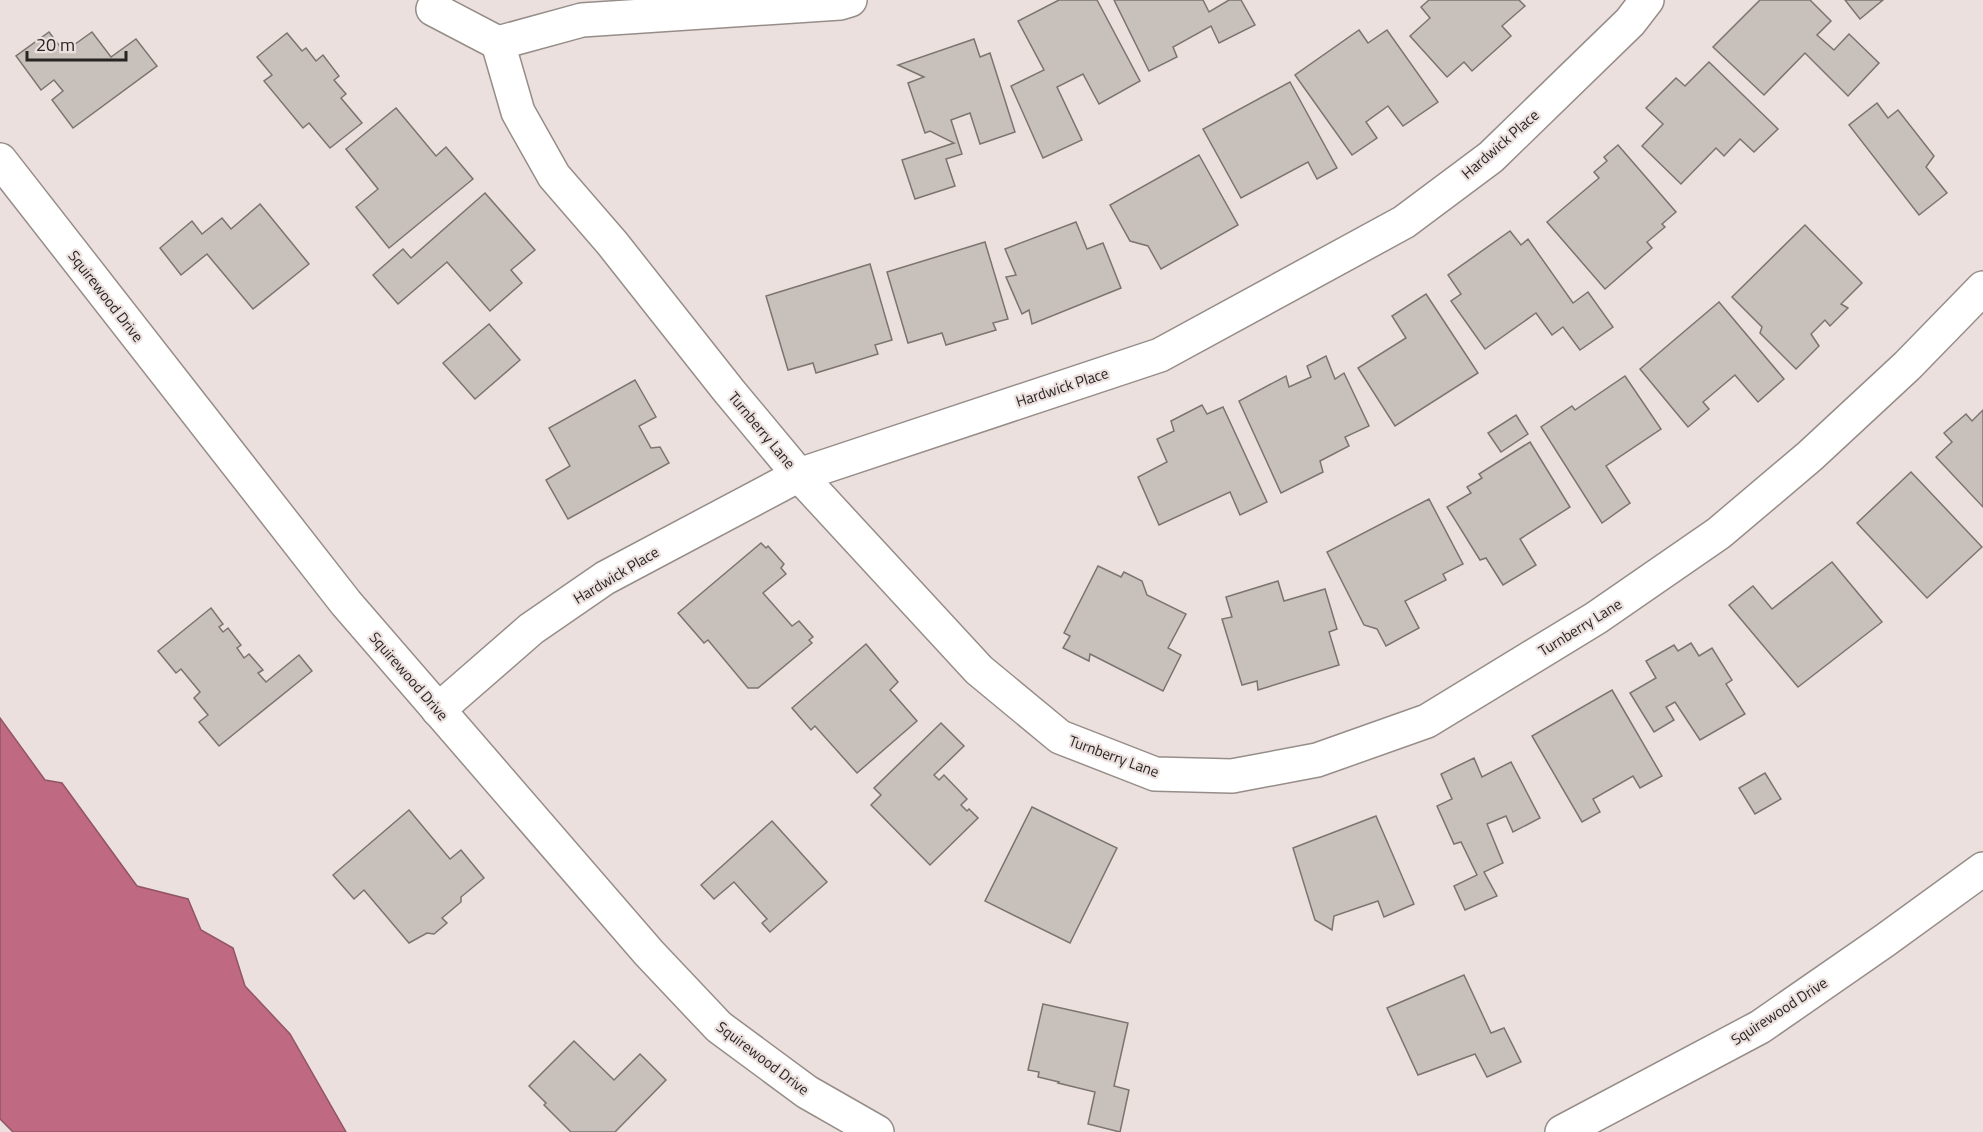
<svg xmlns="http://www.w3.org/2000/svg" width="1983" height="1132" viewBox="0 0 1983 1132" font-family="'Titillium Web',sans-serif">
<rect width="100%" height="100%" fill="#ebe0dd"/>
<!-- water -->
<polygon fill="#c06983" stroke="#925566" stroke-width="1.5" points="0,718 45,780 62,783 137,886 188,899 201,930 233,948 245,986 290,1034 346,1132 13,1132 0,1119"/>
<!-- building -->
<g fill="#c8c0ba" stroke="#7b746f" stroke-width="1.5">
<polygon points="1059,0 1097,0 1140,81 1099,104 1083,74 1057,87 1082,140 1043,158 1011,86 1044,70 1018,21"/>
<polygon points="1114,0 1203,0 1209,12 1229,0 1241,0 1255,25 1219,43 1211,26 1173,47 1177,57 1149,71"/>
<polygon points="1429,0 1519,0 1525,6 1502,26 1511,36 1472,71 1464,62 1447,77 1410,36 1430,18 1421,7"/>
<polygon points="1760,0 1810,0 1831,21 1817,35 1834,50 1849,34 1879,63 1848,96 1805,53 1764,95 1713,47"/>
<polygon points="1845,0 1883,0 1860,19"/>
<polygon points="1359,30 1368,43 1387,30 1438,102 1403,126 1388,106 1366,122 1377,138 1352,155 1295,75"/>
<polygon points="49,32 64,52 92,32 111,57 136,39 157,66 73,128 52,100 63,91 54,80 41,90 16,56"/>
<polygon points="287,33 302,51 306,48 316,61 323,55 339,76 334,80 346,94 341,98 362,123 330,148 309,123 303,128 264,81 272,75 257,57"/>
<polygon points="974,39 980,57 990,53 1015,132 980,144 970,113 951,120 962,154 946,159 955,186 915,199 902,160 954,143 930,131 925,133 908,83 924,77 898,65"/>
<polygon points="1709,62 1778,129 1754,152 1740,139 1724,156 1716,148 1681,184 1642,146 1663,124 1646,108 1676,78 1685,86"/>
<polygon points="1290,82 1337,168 1317,179 1308,162 1241,198 1203,129"/>
<polygon points="1877,103 1888,118 1898,110 1934,156 1926,167 1947,193 1919,215 1849,125"/>
<polygon points="396,108 436,156 446,147 473,179 389,248 356,207 378,189 346,149"/>
<polygon points="1618,145 1676,212 1662,224 1665,227 1647,242 1652,248 1605,289 1547,222 1599,178 1594,172 1607,161 1604,157"/>
<polygon points="1199,155 1238,225 1161,269 1148,246 1130,241 1110,205"/>
<polygon points="485,193 535,250 511,270 522,283 490,311 447,262 398,304 373,275 403,249 411,258"/>
<polygon points="260,204 309,264 253,309 207,254 181,275 160,248 192,221 202,234 222,218 231,229"/>
<polygon points="1076,222 1087,249 1103,243 1121,288 1032,324 1029,310 1022,314 1006,277 1016,275 1005,249"/>
<polygon points="1805,225 1862,283 1841,304 1848,308 1830,326 1825,320 1811,334 1819,346 1796,369 1760,333 1762,327 1732,297"/>
<polygon points="1510,231 1521,245 1528,239 1573,303 1588,292 1613,327 1580,350 1563,327 1552,335 1536,313 1485,349 1451,301 1461,294 1448,275"/>
<polygon points="985,242 1008,319 993,323 996,330 946,345 942,333 908,343 887,272"/>
<polygon points="870,264 892,340 875,345 878,354 816,373 813,363 788,370 766,296"/>
<polygon points="1426,294 1478,373 1395,426 1358,368 1406,338 1392,316"/>
<polygon points="1719,302 1784,379 1758,402 1735,375 1703,402 1709,409 1688,427 1640,369"/>
<polygon points="489,324 520,360 475,399 443,363"/>
<polygon points="1326,356 1335,379 1344,373 1369,426 1345,437 1349,446 1320,461 1323,472 1281,493 1239,401 1286,376 1289,387 1311,377 1307,366"/>
<polygon points="1625,376 1661,429 1606,466 1630,503 1602,523 1541,427 1572,406 1575,410"/>
<polygon points="635,380 656,417 639,426 651,448 660,447 669,463 568,519 546,480 570,466 549,428"/>
<polygon points="1202,405 1207,414 1223,407 1267,502 1240,515 1230,492 1159,525 1138,477 1167,462 1157,439 1174,431 1171,421"/>
<polygon points="1983,410 1983,507 1936,457 1952,442 1944,433 1966,414 1972,421"/>
<polygon points="1516,415 1528,434 1501,452 1488,433"/>
<polygon points="1530,442 1570,507 1520,539 1536,565 1503,585 1486,558 1480,560 1447,507 1471,493 1467,487 1482,478 1479,474"/>
<polygon points="1911,472 1982,547 1927,598 1857,523"/>
<polygon points="1429,499 1463,564 1443,574 1446,580 1405,601 1419,628 1386,646 1377,629 1364,625 1327,552"/>
<polygon points="761,543 766,548 768,546 784,564 781,568 786,574 763,593 792,626 799,621 813,637 809,640 812,643 758,688 748,688 708,640 704,643 678,613"/>
<polygon points="1832,562 1882,622 1798,687 1729,605 1753,586 1772,609"/>
<polygon points="1098,566 1121,577 1124,572 1142,581 1147,595 1186,614 1168,648 1181,655 1163,691 1090,654 1089,661 1063,648 1070,636 1064,633"/>
<polygon points="1278,581 1284,601 1325,589 1337,629 1329,632 1339,665 1258,690 1257,681 1242,685 1222,619 1232,617 1226,597"/>
<polygon points="211,608 223,624 219,627 223,632 228,628 241,645 237,648 244,658 249,654 263,670 258,673 266,682 299,655 312,671 219,746 199,722 208,715 194,698 200,692 181,669 176,673 158,651"/>
<polygon points="1691,643 1699,656 1712,648 1732,680 1726,684 1745,714 1700,740 1675,702 1666,707 1674,720 1654,732 1630,693 1656,678 1646,661 1674,645 1678,651"/>
<polygon points="866,644 898,682 890,690 917,721 857,773 815,726 811,730 792,708"/>
<polygon points="1612,690 1662,776 1640,788 1633,776 1593,799 1600,812 1582,822 1532,736"/>
<polygon points="941,723 964,746 934,775 939,780 944,775 967,799 961,805 967,811 969,809 978,818 930,865 871,805 881,795 874,788"/>
<polygon points="1474,758 1482,777 1511,762 1540,818 1513,832 1506,816 1487,824 1503,863 1484,872 1497,896 1465,910 1454,886 1477,875 1461,842 1454,844 1437,806 1452,799 1441,774"/>
<polygon points="1765,773 1781,799 1755,814 1739,788"/>
<polygon points="1032,807 1117,848 1070,943 985,901"/>
<polygon points="409,810 450,859 461,850 484,878 461,897 461,902 442,918 447,923 434,934 427,933 409,943 364,890 354,899 333,875"/>
<polygon points="1376,816 1414,904 1384,917 1378,901 1334,916 1332,930 1315,920 1293,848"/>
<polygon points="772,821 827,882 770,932 762,923 767,919 734,882 714,899 701,885"/>
<polygon points="1464,975 1491,1033 1504,1028 1521,1062 1487,1077 1475,1054 1418,1075 1387,1008"/>
<polygon points="1043,1004 1128,1023 1114,1086 1129,1090 1120,1132 1088,1124 1095,1092 1058,1083 1059,1082 1038,1077 1039,1072 1028,1070"/>
<polygon points="574,1041 614,1080 640,1054 666,1080 615,1132 571,1132 544,1105 546,1103 529,1086"/>
</g>
<g fill="none" stroke-linecap="round" stroke-linejoin="round">
<!-- minor casing -->
<g stroke="#968d89" stroke-width="36">
<g id="minor">
<polyline points="433,9 498,43"/>
<polyline points="498,43 518,112 554,176 612,243 729,391 799,475 979,670 1060,737 1155,774 1232,776 1317,760 1427,721 1596,618 1719,533 1810,456 1907,366 1983,288"/>
<polyline points="498,43 582,20 840,3 850,0"/>
<polyline points="0,160 346,603 649,953 719,1027 807,1092 877,1132"/>
<polyline points="438,710 531,629 605,578 799,475 1160,355 1404,222 1491,157 1630,22 1647,0"/>
<polyline points="1562,1132 1760,1027 1884,941 1983,869"/>
</g>
</g>
<!-- minor -->
<use href="#minor" stroke="#fff" stroke-width="33"/>
</g>
<g text-anchor="middle" dominant-baseline="central" stroke-width="4.5" stroke-linejoin="round" paint-order="stroke">
<!-- street labels -->
<g font-size="15" fill="#282523" stroke="#ebe0dd">
<text transform="translate(1500 144) rotate(-41)">Hardwick Place</text>
<text transform="translate(106 296) rotate(52)">Squirewood Drive</text>
<text transform="translate(1062 387) rotate(-18)">Hardwick Place</text>
<text transform="translate(762 430) rotate(50)">Turnberry Lane</text>
<text transform="translate(616 575) rotate(-31)">Hardwick Place</text>
<text transform="translate(1580 627) rotate(-32)">Turnberry Lane</text>
<text transform="translate(409 676) rotate(49)">Squirewood Drive</text>
<text transform="translate(1114 756) rotate(20)">Turnberry Lane</text>
<text transform="translate(1779 1011) rotate(-33)">Squirewood Drive</text>
<text transform="translate(763 1058) rotate(37)">Squirewood Drive</text>
</g>
</g>
<!-- scale -->
<path d="M27 51v9h99v-9" fill="none" stroke="#282523" stroke-width="3"/>
<text x="36" y="51" font-size="18" fill="#282523" stroke="#ebe0dd" stroke-width="4.5" paint-order="stroke">20 m</text>
</svg>
